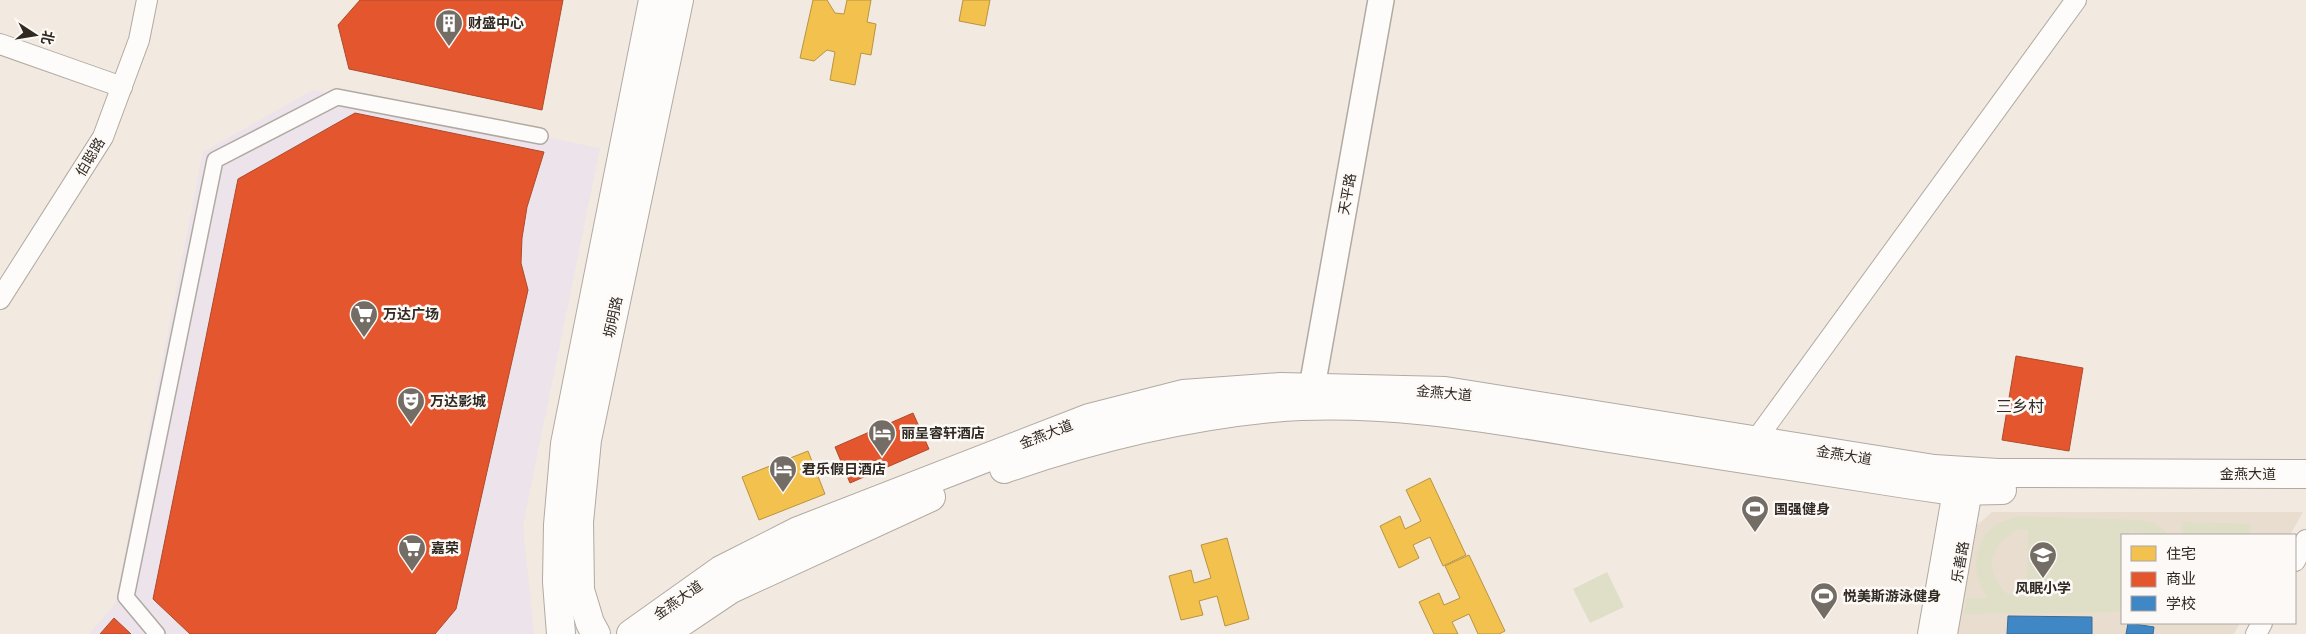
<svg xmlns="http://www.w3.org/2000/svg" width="2306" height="634" viewBox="0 0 2306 634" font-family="'Asap Condensed','Noto Sans SC',sans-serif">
<rect width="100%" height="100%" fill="#f2e9e0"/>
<!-- commercial -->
<polygon fill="#ede3ea" points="313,90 600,148 523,525 534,634 89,634 115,604 203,152"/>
<!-- education -->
<polygon fill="#e9ddcf" points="1992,512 2303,512 2290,535 2122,535 2122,623 2240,623 2234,634 1955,634 1974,528"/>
<!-- green -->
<g fill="#dfdec7" fill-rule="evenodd">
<path d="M 2019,516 L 2141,520 L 2154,523 L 2170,535 L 2148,535 L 2130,531 L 2129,535 L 2122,535 L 2122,612 L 1964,614 L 1967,598 L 1988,598 C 1971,577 1971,545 1993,527 C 2000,521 2011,519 2019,516 ZM 2017,530 L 2028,530 L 2027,596 L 2044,597 L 2020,597 L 2007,594 C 1984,570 1988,547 2017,530 Z"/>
<polygon points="2182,522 2251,524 2251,535 2182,535"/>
<polygon points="1607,572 1624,607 1590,623 1573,589"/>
</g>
<!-- homes -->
<g fill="#f2c14e" stroke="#b89441">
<polygon points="813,0 827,0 835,13 844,14 847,0 871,0 867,22 876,24 871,55 861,53 855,85 830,80 835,52 827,50 814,61 800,58"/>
<polygon points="963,0 990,0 985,26 959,21"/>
<polygon points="808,451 825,494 759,520 742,477"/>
<polygon points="1430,478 1466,555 1443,566 1430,537 1413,545 1419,558 1399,568 1380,526 1400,516 1405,529 1421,521 1406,490"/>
<polygon points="1227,538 1249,619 1225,626 1217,596 1199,601 1203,615 1181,620 1169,576 1191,570 1194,583 1211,578 1201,545"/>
<polygon points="1469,555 1505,631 1499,634 1478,634 1469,614 1452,622 1458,634 1434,634 1419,602 1439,593 1444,605 1460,598 1445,566"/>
</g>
<!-- shops -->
<g fill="#e4572e" stroke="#ae4a2b">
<polygon points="360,0 563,0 542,110 349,69 338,25"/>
<polygon points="355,113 544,152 527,207 522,238 521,263 528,290 456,609 435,634 190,634 153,599 238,179"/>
<polygon points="2016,356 2083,368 2069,451 2002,440"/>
<polygon points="913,413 929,449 850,483 835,447"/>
<polygon points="114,618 131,634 100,634"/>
</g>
<!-- schools -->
<g fill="#3f88c5" stroke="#3a6c94">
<polygon points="2008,616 2092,617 2092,634 2007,634"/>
<polygon points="2128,623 2154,627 2153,634 2126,634"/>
</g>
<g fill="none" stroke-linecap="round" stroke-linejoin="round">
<!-- pedestrian casing -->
<g stroke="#b1aaa2" stroke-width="18">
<polyline id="pedestrian" points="157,634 126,597 215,160 337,97 540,136"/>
</g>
<!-- minor casing -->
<g stroke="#b1aaa2" stroke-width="22">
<g id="minor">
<polyline points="0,44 122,87"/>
<polyline points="0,299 103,137 139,40 147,0"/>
<polyline points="1755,441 2076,0"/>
<polyline points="2295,561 2306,540"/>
<polyline points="1928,634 1953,491"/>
<polyline points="1947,634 1972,490"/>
<polyline points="2256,634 2262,623"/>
</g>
</g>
<!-- tertiary casing -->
<g stroke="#b1aaa2" stroke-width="28">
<polyline id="tertiary" points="1312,387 1381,0"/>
</g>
<!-- secondary casing -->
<g stroke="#b1aaa2" stroke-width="30">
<g id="secondary">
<path d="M 1004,469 C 1090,439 1181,417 1272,408 C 1385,398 1498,420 1609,438 C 1723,456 1838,474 1953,491 L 2002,490"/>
<polyline points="561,634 557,582 558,525 565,444 653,0"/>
<polyline points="596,634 590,623 580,590 579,522 587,440 679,0"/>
<polyline points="631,634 721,570 798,531 1089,418 1183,394 1281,387 1445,391 1934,469 1998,473 2306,474"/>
<polyline points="664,634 731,589 931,497"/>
</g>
</g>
<!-- pedestrian -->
<use href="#pedestrian" stroke="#fdfcfa" stroke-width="15"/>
<!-- minor -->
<use href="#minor" stroke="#fdfcfa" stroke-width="20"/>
<!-- tertiary -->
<use href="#tertiary" stroke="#fdfcfa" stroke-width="25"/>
<!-- secondary -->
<use href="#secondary" stroke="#fdfcfa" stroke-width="28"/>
</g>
<!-- icons -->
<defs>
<g id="building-pin" transform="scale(1.4375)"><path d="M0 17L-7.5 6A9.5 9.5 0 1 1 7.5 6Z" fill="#746d65" stroke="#fdf9f6"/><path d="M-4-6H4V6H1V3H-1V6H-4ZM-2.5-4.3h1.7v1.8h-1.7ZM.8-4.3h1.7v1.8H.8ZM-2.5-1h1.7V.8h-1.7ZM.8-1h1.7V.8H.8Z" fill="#fff"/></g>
<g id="supermarket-pin" transform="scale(1.4375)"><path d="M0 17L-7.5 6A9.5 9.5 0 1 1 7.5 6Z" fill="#746d65" stroke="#fdf9f6"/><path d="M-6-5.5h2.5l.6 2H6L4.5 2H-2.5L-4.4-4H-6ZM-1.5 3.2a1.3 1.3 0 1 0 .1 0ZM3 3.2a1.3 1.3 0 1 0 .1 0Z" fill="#fff"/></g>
<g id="theatre-pin" transform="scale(1.4375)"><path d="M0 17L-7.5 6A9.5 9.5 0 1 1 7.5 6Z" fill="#746d65" stroke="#fdf9f6"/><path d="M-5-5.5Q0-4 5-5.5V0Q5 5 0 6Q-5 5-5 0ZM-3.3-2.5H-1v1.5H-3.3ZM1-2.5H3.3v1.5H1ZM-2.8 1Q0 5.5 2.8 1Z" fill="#fff"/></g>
<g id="hotel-pin" transform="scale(1.4375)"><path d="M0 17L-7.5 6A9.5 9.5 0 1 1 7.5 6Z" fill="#746d65" stroke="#fdf9f6"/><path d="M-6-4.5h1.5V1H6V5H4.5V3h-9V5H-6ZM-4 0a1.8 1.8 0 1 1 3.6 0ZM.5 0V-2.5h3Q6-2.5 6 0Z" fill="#fff"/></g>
<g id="stadium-pin" transform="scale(1.4375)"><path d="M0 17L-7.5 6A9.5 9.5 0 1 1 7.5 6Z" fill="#746d65" stroke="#fdf9f6"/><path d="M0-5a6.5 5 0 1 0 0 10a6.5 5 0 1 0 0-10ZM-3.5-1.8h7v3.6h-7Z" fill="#fff"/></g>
<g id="school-pin" transform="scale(1.4375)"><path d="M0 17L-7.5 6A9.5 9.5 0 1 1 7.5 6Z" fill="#746d65" stroke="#fdf9f6"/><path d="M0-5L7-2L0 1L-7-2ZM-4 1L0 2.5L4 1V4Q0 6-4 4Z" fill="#fff"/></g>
</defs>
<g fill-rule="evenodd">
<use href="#building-pin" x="449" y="23"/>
<use href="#supermarket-pin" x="364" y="314"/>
<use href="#theatre-pin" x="411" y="401"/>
<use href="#hotel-pin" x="882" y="433"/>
<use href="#hotel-pin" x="783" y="469"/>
<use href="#stadium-pin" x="1755" y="509"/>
<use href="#supermarket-pin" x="412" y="548"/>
<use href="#school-pin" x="2043" y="555"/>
<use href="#stadium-pin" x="1824" y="596"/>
</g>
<g text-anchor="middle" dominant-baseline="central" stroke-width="5" stroke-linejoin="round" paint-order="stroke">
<!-- poi labels -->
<g font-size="14" font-weight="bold" fill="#302a23" stroke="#fdf9f6" text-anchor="start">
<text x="468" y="23">财盛中心</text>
<text x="383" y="314">万达广场</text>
<text x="430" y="401">万达影城</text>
<text x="901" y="433">丽呈睿轩酒店</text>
<text x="802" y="469">君乐假日酒店</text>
<text x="1774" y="509">国强健身</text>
<text x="431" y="548">嘉荣</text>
<text x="2043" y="588" text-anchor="middle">风眠小学</text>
<text x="1843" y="596">悦美斯游泳健身</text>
</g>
<!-- street labels -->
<g font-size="14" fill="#302a23" stroke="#fdf9f6">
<text transform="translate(90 157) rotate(-59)">伯聪路</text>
<text transform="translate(1347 194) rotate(-80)">天平路</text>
<text transform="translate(613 317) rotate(-78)">坜明路</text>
<text transform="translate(1444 393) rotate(5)">金燕大道</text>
<text transform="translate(1046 434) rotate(-21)">金燕大道</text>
<text transform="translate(1844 455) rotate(9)">金燕大道</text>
<text x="2248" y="474">金燕大道</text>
<text transform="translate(1960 562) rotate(-80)">乐善路</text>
<text transform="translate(678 600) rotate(-35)">金燕大道</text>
</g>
<!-- quarter labels -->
<g font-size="16" fill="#302a23" stroke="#fdf9f6">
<text x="2020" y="406">三乡村</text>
</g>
</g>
<!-- legend -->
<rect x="2121" y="534" width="175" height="90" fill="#fdf9f6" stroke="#aba6a2"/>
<rect x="2131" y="546" width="25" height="15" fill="#f2c14e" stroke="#aba6a2"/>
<text x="2166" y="559" font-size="15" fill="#302a23">住宅</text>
<rect x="2131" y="572" width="25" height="15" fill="#e4572e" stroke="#aba6a2"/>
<text x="2166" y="584" font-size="15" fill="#302a23">商业</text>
<rect x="2131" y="596" width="25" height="15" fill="#3f88c5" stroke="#aba6a2"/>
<text x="2166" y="609" font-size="15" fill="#302a23">学校</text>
<!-- north arrow -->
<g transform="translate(35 35) rotate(102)" stroke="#fdf9f6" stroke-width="4" paint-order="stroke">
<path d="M0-4L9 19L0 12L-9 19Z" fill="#302a23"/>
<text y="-8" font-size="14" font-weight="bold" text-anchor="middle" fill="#302a23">北</text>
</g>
</svg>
